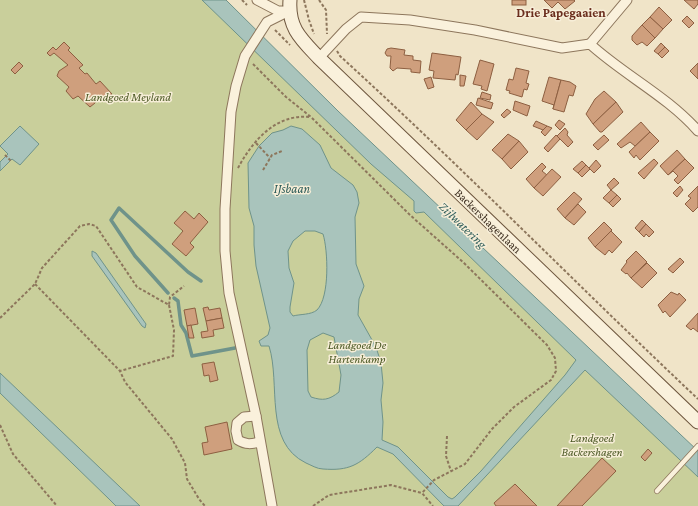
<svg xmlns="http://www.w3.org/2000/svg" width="698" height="506" viewBox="0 0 698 506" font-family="'Crimson Pro',serif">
<rect width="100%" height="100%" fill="#f0e4c8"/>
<!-- green -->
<polygon fill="#c9cf9b" points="0,0 208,0 698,465 698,506 0,506"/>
<!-- water -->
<g fill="#a9c4bc" stroke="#6f938a" fill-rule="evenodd">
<path d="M 202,0 L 226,0 L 338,111 L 698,451 L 698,477 L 585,370 L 458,506 L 444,506 L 393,454 L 377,447 C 359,465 349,471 323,469 C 317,469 311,465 306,463 C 263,442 281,384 269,346 L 261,346 L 259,341 L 268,335 L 270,328 L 256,266 L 254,245 L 254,226 L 249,208 L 248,163 L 259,146 L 272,133 L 283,130 L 291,126 L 302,129 L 320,145 L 331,168 L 353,185 L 357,192 L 359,203 L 355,217 L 356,264 L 364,286 L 359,299 L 358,315 L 376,347 L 381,363 L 383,383 L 381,400 L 383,422 L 382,440 L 398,447 L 448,497 L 452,499 L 455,497 L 481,471 L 565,375 L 576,360 L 424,212 L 416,213 L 414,211 L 414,201 L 371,164 ZM 305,231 L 315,231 L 323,234 C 328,250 330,297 317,310 C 311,315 300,314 293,316 L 290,312 L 290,307 L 294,283 L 289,268 L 288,251 L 293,241 ZM 323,333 L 334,337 L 341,375 L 339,392 C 329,400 323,401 311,397 L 308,391 L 307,350 L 310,340 Z"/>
<polygon points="20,126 39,144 20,165 12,159 0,171 0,162 8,154 0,146"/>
<polygon points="92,251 96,253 146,324 145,328 142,326 92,256"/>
<polygon points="0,373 140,506 116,506 109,499 0,393"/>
</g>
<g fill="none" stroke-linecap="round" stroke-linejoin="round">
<!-- stream -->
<g stroke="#6f938a" stroke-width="3.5">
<polyline points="168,293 135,256 111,220 119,208 188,272 201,281"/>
<polyline points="174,298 178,301 181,325 186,333 192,356 235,348"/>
</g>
</g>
<!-- building -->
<g fill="#cf9f7d" stroke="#8d5f41">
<rect x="512" y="0" width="14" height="5"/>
<polygon points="544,0 574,0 575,1 565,9 558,2 552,8"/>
<polygon points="684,0 698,0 698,4 694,9"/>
<polygon points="659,7 672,20 663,29 650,17"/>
<polygon points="687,16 694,23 689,28 682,21"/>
<polygon points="650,17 663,29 655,38 642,25"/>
<polygon points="642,25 655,38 647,46 642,42 637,45 632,40 632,36"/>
<polygon points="64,42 70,48 68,50 83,65 79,68 85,74 87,73 96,84 100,81 112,94 105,101 100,96 95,101 95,103 90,107 78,96 73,99 66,91 69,87 57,76 59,71 68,65 54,53 50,56 47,53 53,47 56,50"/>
<polygon points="661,43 665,47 658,54 654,51"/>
<polygon points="665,47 669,51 662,58 658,54"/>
<polygon points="391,48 405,50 404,55 413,56 413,60 421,61 420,73 411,72 411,69 397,68 393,71 390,68 391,56 387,56 385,53 387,49"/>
<polygon points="432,53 461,57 458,75 456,74 455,80 433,78 434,71 429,70"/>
<polygon points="480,60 494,64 487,91 481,89 482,86 473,84"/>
<polygon points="19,62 23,66 15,74 11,70"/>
<polygon points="698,63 698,79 690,71"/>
<polygon points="516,68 529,71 526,83 529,84 527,90 524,89 522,97 509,93 510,91 506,90 509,79 513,80"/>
<polygon points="460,75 466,76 464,86 460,86"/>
<polygon points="431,77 434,87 428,89 424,79"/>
<polygon points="549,77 561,80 553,109 554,105 542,101"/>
<polygon points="561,80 570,82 576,86 573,96 569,95 564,112 553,109"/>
<polygon points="604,91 616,102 593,124 586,114 595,99"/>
<polygon points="482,92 491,95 490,100 480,98"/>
<polygon points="478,98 493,103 491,109 476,105"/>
<polygon points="515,101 530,106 527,116 513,110"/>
<polygon points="471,102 482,114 466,130 456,120"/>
<polygon points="616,102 623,112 602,132 600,132 593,124"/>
<polygon points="507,109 511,112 504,118 501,115"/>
<polygon points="482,114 494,122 477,140 466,130"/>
<polygon points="559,120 565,124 560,130 555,125"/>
<polygon points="536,121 547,126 543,130 533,126"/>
<polygon points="641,122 650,132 635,146 630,142 621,148 617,144"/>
<polygon points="547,126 552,128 545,136 541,132"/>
<polygon points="565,128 568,132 567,135 573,142 568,147 557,136"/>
<polygon points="650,132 659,141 640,160 636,155 634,158 629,152"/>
<polygon points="508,134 519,141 502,159 492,150"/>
<polygon points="556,135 560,139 548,152 544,148"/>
<polygon points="604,135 609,140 598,150 593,145"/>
<polygon points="519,141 528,152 511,169 502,159"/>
<polygon points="677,150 685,159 668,175 660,166"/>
<polygon points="654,159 658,163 644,179 638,173"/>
<polygon points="685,159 694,168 678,184 674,180 678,176 673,171 668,175"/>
<polygon points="596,160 601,166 594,173 589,168"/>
<polygon points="582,161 586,165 578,173 573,169"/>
<polygon points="542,163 546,167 542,171 547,175 534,188 526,179"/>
<polygon points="586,165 590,169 582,177 578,173"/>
<polygon points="552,169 561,177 543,196 534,188"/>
<polygon points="614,178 619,183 611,190 607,185"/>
<polygon points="680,186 683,190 677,197 673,193"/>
<polygon points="698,186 698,207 693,212 685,204 691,198 688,196"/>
<polygon points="611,190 617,195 609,203 603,198"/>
<polygon points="574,192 582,199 565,218 557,209"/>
<polygon points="617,195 621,199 613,207 609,203"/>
<polygon points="578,204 586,212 574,225 565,218"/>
<polygon points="185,211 194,219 199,213 208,222 190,243 194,247 186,256 172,244 183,231 174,223"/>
<polygon points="642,220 646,224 639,232 635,228"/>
<polygon points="604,222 612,230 595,247 588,238"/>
<polygon points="646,224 654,232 649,237 646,234 644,237 639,232"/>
<polygon points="611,231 622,242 612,253 609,250 605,255 595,247"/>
<polygon points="636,251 647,262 631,278 627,273 626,274 621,270 627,262 626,261"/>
<polygon points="680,258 684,262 673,273 668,269"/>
<polygon points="647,263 657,273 642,288 631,278"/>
<polygon points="671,292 678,295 679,293 686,300 670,317 665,311 663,313 658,305"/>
<polygon points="208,307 209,310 220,308 222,318 206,321 203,308"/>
<polygon points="195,308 198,324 187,326 184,310"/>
<polygon points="698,313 698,332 693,328 691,330 686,326"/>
<polygon points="222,318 224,328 213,330 214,336 202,338 201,332 208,331 206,321"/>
<polygon points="191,325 194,338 189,338 187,326"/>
<polygon points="214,362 218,380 210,382 209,375 204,376 202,364"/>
<polygon points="227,422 232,449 204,455 202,443 208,442 205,427"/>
<polygon points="648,449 652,453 645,461 641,457"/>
<polygon points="602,458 616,471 582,506 557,506"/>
<polygon points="515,484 537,506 496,506 494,503"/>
</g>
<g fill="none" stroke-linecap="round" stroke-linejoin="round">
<!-- lane casing -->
<g stroke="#8d765c" stroke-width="6">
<polyline id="lane" points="657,491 698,446"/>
</g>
<!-- street casing -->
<g stroke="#8d765c" stroke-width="11">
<g id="street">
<polyline points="257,0 278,11 288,11"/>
<polyline points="590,44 627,0"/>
<path d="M 319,58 L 346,29 L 361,17 L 410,20 L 475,30 L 562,48 L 590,44 C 624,75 667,96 698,131"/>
<path d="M 256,416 L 244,417 L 237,423 L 236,431 L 238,440 C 246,445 251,444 260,442"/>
<polyline points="272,506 256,416 229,293 225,251 225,209 231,112 236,86 245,56 267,22 289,11"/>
</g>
</g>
<!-- secondary casing -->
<g stroke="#6f573f" stroke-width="15">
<path id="secondary" d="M 290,0 C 288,28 301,39 319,58 L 698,422"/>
</g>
<!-- path -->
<g stroke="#8d765c" stroke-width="2" stroke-dasharray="3 2" stroke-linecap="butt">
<polyline points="242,0 247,5"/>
<polyline points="304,0 309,20 314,34"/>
<polyline points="319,0 326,10 327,34"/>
<polyline points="275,30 290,45"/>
<path d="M 337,51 L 340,56 C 462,167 578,286 698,399"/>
<polyline points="253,64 286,97 311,117 410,215 464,263 547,345 555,358 556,371 551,380 514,407 492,429 465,464 434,480 422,493 433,506"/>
<polyline points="256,143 270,158"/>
<polyline points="5,155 12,162"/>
<path d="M 238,168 C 253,140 276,114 309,117"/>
<polyline points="263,170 272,155 282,151"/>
<polyline points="35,284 120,371"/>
<polyline points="169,305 174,330 173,356 120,371 125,382 172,439 185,463 187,479 199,499 205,506"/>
<polyline points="0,318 35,284 42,268 80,226 89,224 96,226 137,287 169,305 170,297 184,286"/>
<polyline points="0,425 13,454 57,506"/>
<polyline points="447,436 446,456 451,471"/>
<polyline points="313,506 329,495 391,485 422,493"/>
</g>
<!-- lane -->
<use href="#lane" stroke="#faf1dc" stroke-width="4.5"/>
<!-- street -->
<use href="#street" stroke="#faf1dc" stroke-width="9"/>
<!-- secondary -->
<use href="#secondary" stroke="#faf1dc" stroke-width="13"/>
</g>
<g text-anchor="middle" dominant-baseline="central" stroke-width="3" stroke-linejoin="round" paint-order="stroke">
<!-- park labels -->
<g font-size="12" font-style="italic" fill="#4d5a26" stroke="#f7eed8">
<text x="128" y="97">Landgoed Meyland</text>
<text x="357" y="345">Landgoed De<tspan x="357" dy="14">Hartenkamp</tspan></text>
<text x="592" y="438">Landgoed<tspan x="592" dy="14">Backershagen</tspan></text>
</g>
<!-- street labels -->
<g font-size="12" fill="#3d2e20" stroke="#f7eed8">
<text transform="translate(488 221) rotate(44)">Backershagenlaan</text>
</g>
<!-- neighbourhood labels -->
<g font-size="13" font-weight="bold" fill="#6b2e1e" stroke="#f7eed8">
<text x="561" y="12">Drie Papegaaien</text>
</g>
<!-- water labels -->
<g font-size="13" font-style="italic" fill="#2f5d5a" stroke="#f7eed8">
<text x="292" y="188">IJsbaan</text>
<text transform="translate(463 225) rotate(44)">Zijlwatering</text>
</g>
</g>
</svg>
